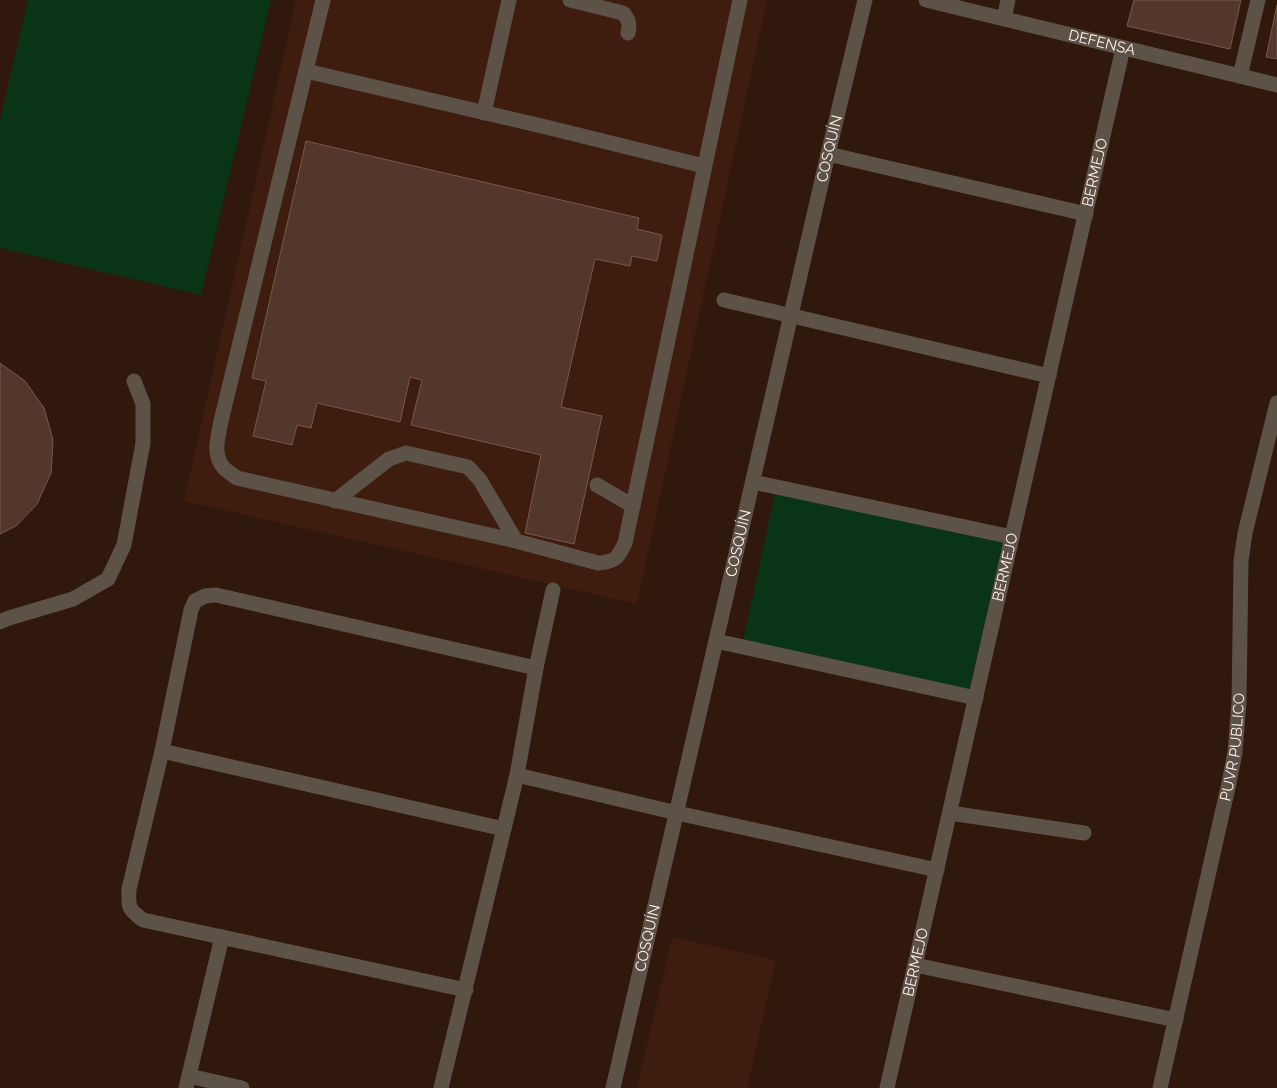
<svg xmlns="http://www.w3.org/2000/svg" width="1277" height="1088" viewBox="0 0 1277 1088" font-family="Raleway,sans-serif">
<rect width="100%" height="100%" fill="#31180d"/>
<!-- built -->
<g fill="#3e1d0f">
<polygon points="296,0 767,0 637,604 184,501"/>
<polygon points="672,937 776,960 747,1088 637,1088"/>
</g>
<!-- green -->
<g fill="#093417">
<polygon points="28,0 271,0 201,295 0,248 0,120"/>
<polygon points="775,493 1003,543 969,690 743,641"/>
</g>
<!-- building -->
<g fill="#54372b" stroke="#77584c">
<polygon points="1134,0 1241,0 1230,49 1127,26"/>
<polygon points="1277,5 1277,59 1266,57"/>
<polygon points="306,141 639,218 637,229 662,235 657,261 632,256 630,266 595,259 561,407 602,416 574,544 525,533 541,455 411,425 422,380 410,377 400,422 317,403 311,428 297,425 292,445 253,436 266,381 252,378"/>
<polygon points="0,363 25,381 44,408 53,440 51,473 37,504 16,526 0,534"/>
</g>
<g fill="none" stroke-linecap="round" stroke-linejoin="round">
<!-- minor -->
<g stroke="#5c5248" stroke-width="15">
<path d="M 323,0 L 221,421 C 218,437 212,455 224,468 C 228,472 233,475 237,478 L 516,541 L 598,563 C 615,562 618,558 625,543 L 740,0"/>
<path d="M 570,0 L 623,13 C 629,20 630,24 628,33"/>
<path id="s1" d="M 926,0 L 1277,85"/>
<polyline points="1004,19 1008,0"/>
<polyline points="306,71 546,127 704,166"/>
<polyline points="1240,76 1258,0"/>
<polyline points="484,113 509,0"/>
<polyline points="828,154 1086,214"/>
<polyline points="724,300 1049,376"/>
<polyline points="753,482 1012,537"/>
<polyline points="597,485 633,506"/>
<polyline points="335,501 389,459 406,453 468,467 480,480 516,541"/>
<polyline points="0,622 9,618 73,599 108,579 124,545 143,443 143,404 134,381"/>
<polyline points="716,641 976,698"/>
<polyline points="162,751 504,829"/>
<polyline points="517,775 677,813 937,870"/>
<polyline points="950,813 1084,833"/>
<polyline points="915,965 1176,1020"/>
<path d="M 466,990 L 143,920 C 128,909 128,907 129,889 L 162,751 L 191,610 L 195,601 L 205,596 L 216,595 L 536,668"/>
<polyline points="189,1076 242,1088"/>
<polyline points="186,1088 222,937"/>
<polyline points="441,1088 517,775 536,668 553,590"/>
<path id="s2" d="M 613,1088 L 828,154 L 865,0"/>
<path id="s3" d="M 887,1088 L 1123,48"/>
<path id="s4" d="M 1160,1088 L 1229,783 L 1235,752 L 1239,703 L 1241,561 L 1245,533 L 1277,403"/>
</g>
</g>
<g text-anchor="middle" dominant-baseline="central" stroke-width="5" stroke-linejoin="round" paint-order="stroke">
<!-- street labels -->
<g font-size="15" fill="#ffefe9" stroke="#31180d">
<text stroke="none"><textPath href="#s1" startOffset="181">DEFENSA</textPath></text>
<text stroke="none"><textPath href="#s2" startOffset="964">COSQUÍN</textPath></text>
<text stroke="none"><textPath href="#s3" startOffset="939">BERMEJO</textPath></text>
<text stroke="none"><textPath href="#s2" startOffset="559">COSQUÍN</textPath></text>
<text stroke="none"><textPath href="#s3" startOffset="534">BERMEJO</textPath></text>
<text stroke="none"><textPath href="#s4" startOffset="349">PUVR PUBLICO</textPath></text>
<text stroke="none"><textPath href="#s2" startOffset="154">COSQUÍN</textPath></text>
<text stroke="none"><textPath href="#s3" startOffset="129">BERMEJO</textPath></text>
</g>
</g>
</svg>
